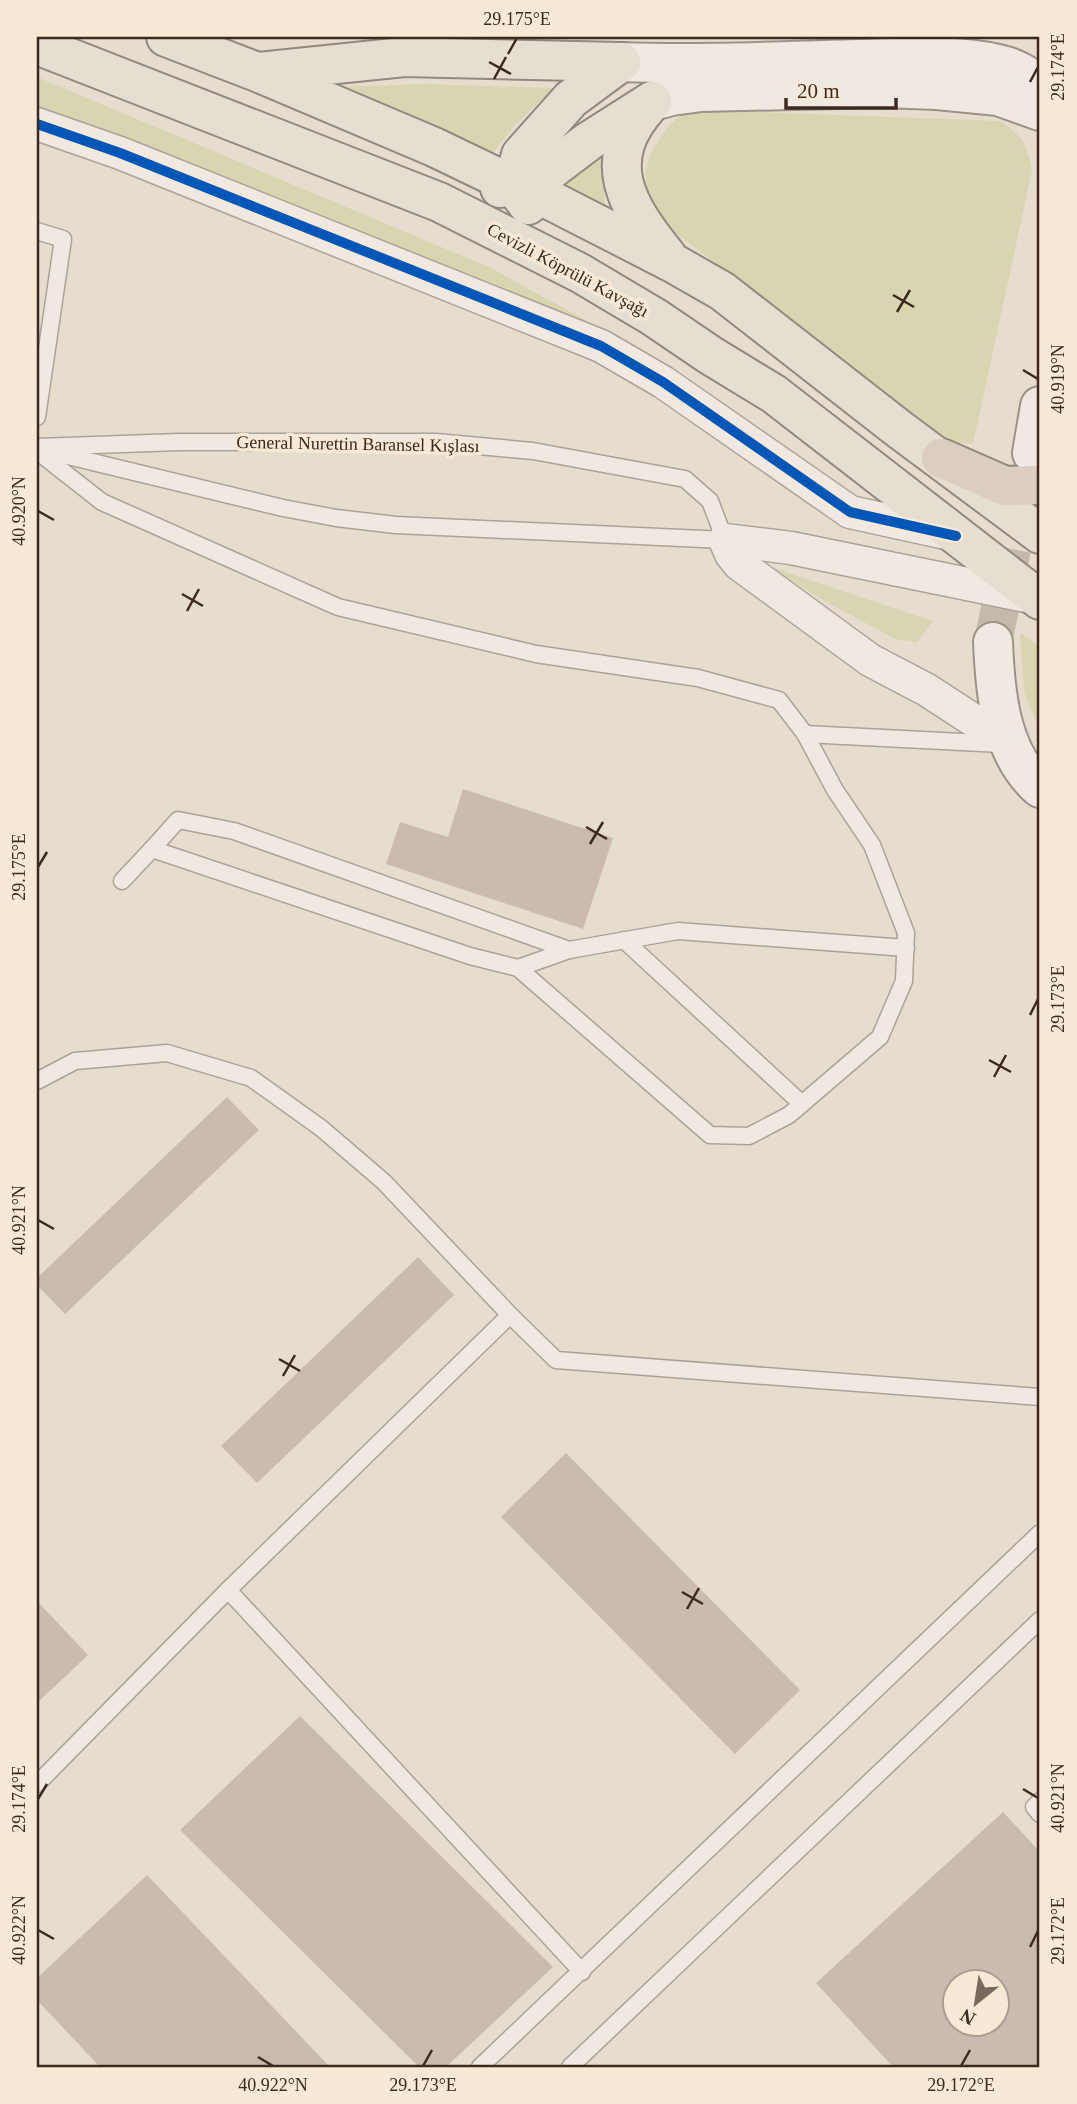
<svg xmlns="http://www.w3.org/2000/svg" width="1077" height="2104" viewBox="0 0 1077 2104" font-family="'Times New Roman',serif">
<rect width="100%" height="100%" fill="#e7ddcf"/>
<!-- green -->
<g fill="#dad5b1">
<polygon points="37,77 489,267 642,351 509,292 85,126 37,112"/>
<polygon points="426,84 554,88 516,124 493,153 332,87"/>
<path d="M 705,110 L 1000,121 C 1023,136 1027,144 1032,171 L 973,444 L 950,442 L 669,228 C 646,197 635,173 660,138 C 664,132 671,122 678,118 C 685,113 697,112 705,110 Z"/>
<polygon points="614,143 603,179 606,209 545,185"/>
<polygon points="771,567 933,621 917,642 895,639 821,599"/>
<polygon points="1020,633 1040,647 1040,731 1024,692"/>
</g>
<!-- building -->
<g fill="#cbbab0" fill-rule="evenodd">
<polygon points="463,789 613,838 583,929 386,864 400,822 448,837"/>
<polygon points="227,1097 259,1130 65,1314 37,1285 37,1278"/>
<polygon points="418,1257 454,1295 257,1483 221,1446"/>
<polygon points="566,1453 800,1690 735,1754 501,1517"/>
<polygon points="37,1601 88,1655 37,1703"/>
<polygon points="300,1716 553,1967 446,2067 419,2067 180,1830"/>
<path d="M 1003,1812 L 1040,1852 L 1040,2067 L 893,2067 L 816,1983 ZM 954,1982 L 996,1982 L 996,2024 L 954,2024 Z"/>
<polygon points="147,1875 330,2067 100,2067 37,2000 37,1978"/>
</g>
<g fill="none" stroke-linecap="round" stroke-linejoin="round">
<!-- secondary-tunnel -->
<polyline stroke="#c5b9ac" stroke-width="38" stroke-dasharray="38 19" stroke-linecap="butt" points="993,642 1025,486"/>
<!-- lane casing -->
<g stroke="#aca298" stroke-width="19">
<g id="lane">
<polyline points="37,231 63,239 37,417"/>
<polyline points="37,447 179,442 436,442 533,451 685,479 710,501 725,540 396,525 336,518 283,508 39,449"/>
<polyline points="37,451 102,502 338,607 536,654 698,678 779,700 805,734 835,790 872,845 906,933 904,981 880,1037 789,1115 749,1136 710,1135 518,968 470,956 152,849 122,881"/>
<polyline points="805,734 1001,744"/>
<polyline points="152,849 178,820 234,831 569,950 678,931 906,948"/>
<polyline points="624,940 802,1104"/>
<polyline points="518,968 569,950"/>
<polyline points="37,1081 75,1061 167,1053 251,1078 321,1128 384,1182 510,1315"/>
<polyline points="228,1590 582,1972"/>
<polyline points="37,1784 228,1590 510,1315 556,1360 1040,1397"/>
<polyline points="1040,1801 1034,1807 1040,1814"/>
<polyline points="480,2067 1040,1533"/>
<polyline points="570,2067 1040,1620"/>
</g>
</g>
<!-- street casing -->
<g stroke="#aca298" stroke-width="35">
<g id="street">
<polyline points="37,124 120,153 601,346 663,382 850,512 955,535"/>
<polyline points="725,540 731,554 739,564 870,660 927,690 1010,744"/>
<polyline points="725,540 791,548 1036,598"/>
</g>
</g>
<!-- secondary casing -->
<g stroke="#9c9288" stroke-width="42">
<g id="secondary">
<path d="M 621,62 C 700,65 780,61 860,59 C 905,58 955,54 998,64 C 1016,68 1027,75 1040,86"/>
<polyline points="652,101 672,96 701,92 883,88 937,90 998,96 1040,111"/>
<polyline points="1032,453 1040,406"/>
<path d="M 993,642 C 995,692 1000,753 1040,788"/>
</g>
</g>
<!-- primary casing -->
<g stroke="#92887f" stroke-width="42">
<g id="primary">
<polyline points="166,37 257,72 434,147 513,185 550,200 673,263 722,291 899,429 1040,534"/>
<polyline points="37,45 439,202 580,273 654,317 710,355 774,394 1040,600"/>
<polyline points="259,72 404,57 621,62"/>
<path d="M 649,105 C 598,161 627,207 667,256"/>
<polyline points="500,188 548,172 589,141 652,101"/>
<polyline points="528,205 513,185 521,155 571,99 621,62"/>
</g>
</g>
<!-- highway casing -->
<g stroke="#92887f" stroke-width="42">
<polyline id="highway" points="941,458 1005,486 1040,485"/>
</g>
<!-- lane -->
<use href="#lane" stroke="#efe9e2" stroke-width="16"/>
<!-- street -->
<use href="#street" stroke="#efe9e2" stroke-width="32"/>
<!-- secondary -->
<use href="#secondary" stroke="#efe9e2" stroke-width="38"/>
<!-- primary -->
<use href="#primary" stroke="#e7ded2" stroke-width="38"/>
<!-- highway -->
<use href="#highway" stroke="#dbcdc0" stroke-width="38"/>
<!-- cycleway casing -->
<g stroke="#f8e9d6" stroke-width="15">
<polyline id="cycleway" points="37,124 120,153 601,346 663,382 850,512 956,536"/>
</g>
<!-- cycleway -->
<use href="#cycleway" stroke="#0057b8" stroke-width="10"/>
</g>
<!-- ticks -->
<path fill="none" stroke="#3d291f" stroke-width="2.5" d="M 508,54 L 517,38M 489,62 L 511,74M 494,79 L 506,57M 1030,82 L 1038,67M 893,295 L 914,307M 897,312 L 910,290M 1023,370 L 1038,379M 38,511 L 54,520M 182,594 L 203,606M 187,611 L 199,589M 586,827 L 607,839M 590,844 L 603,822M 38,867 L 47,852M 1030,1015 L 1038,999M 989,1060 L 1011,1072M 994,1077 L 1006,1055M 38,1220 L 54,1229M 279,1359 L 300,1371M 283,1376 L 295,1355M 682,1592 L 703,1604M 687,1609 L 699,1588M 1023,1789 L 1038,1798M 38,1799 L 47,1784M 38,1930 L 54,1939M 1030,1947 L 1038,1931M 258,2057 L 273,2066M 423,2066 L 432,2050M 961,2066 L 970,2050"/>
<g text-anchor="middle" dominant-baseline="central" stroke-width="7" stroke-linejoin="round" paint-order="stroke">
<!-- street labels -->
<g font-size="18" fill="#3d291f" stroke="#f8e9d6">
<text transform="translate(568 270) rotate(28)">Cevizli Köprülü Kavşağı</text>
<text transform="translate(358 444) rotate(1)">General Nurettin Baransel Kışlası</text>
</g>
</g>
<!-- border -->
<rect width="1077" height="2104" fill="none" stroke="#f8e9d6" stroke-width="77"/>
<!-- north arrow -->
<g transform="translate(976 2003) rotate(210)"><circle r="33" fill="#f8e9d6" stroke="#ad9c8d" stroke-width="2"/>
<path d="M0-5L12 26L0 18L-12 26Z" fill="#78685d"/>
<text y="-10" font-size="19" font-weight="bold" text-anchor="middle" fill="#3d291f">N</text>
</g>
<!-- scale -->
<path d="M786 98v10h110v-10" fill="none" stroke="#3d291f" stroke-width="3.5"/>
<text x="797" y="98" font-size="21" fill="#3d291f" stroke="#f8e9d6" stroke-width="5" paint-order="stroke">20 m</text>
<rect x="38" y="38" width="1000" height="2028" fill="none" stroke="#3d291f" stroke-width="2.5"/>
<g font-size="18" text-anchor="middle" fill="#3d291f">
<text x="517" y="25">29.175°E</text>
<text transform="translate(1058 67) rotate(-90)" y="6">29.174°E</text>
<text transform="translate(1058 379) rotate(-90)" y="6">40.919°N</text>
<text transform="translate(19 511) rotate(-90)" y="6">40.920°N</text>
<text transform="translate(19 867) rotate(-90)" y="6">29.175°E</text>
<text transform="translate(1058 999) rotate(-90)" y="6">29.173°E</text>
<text transform="translate(19 1220) rotate(-90)" y="6">40.921°N</text>
<text transform="translate(1058 1798) rotate(-90)" y="6">40.921°N</text>
<text transform="translate(19 1799) rotate(-90)" y="6">29.174°E</text>
<text transform="translate(19 1930) rotate(-90)" y="6">40.922°N</text>
<text transform="translate(1058 1931) rotate(-90)" y="6">29.172°E</text>
<text x="273" y="2091">40.922°N</text>
<text x="423" y="2091">29.173°E</text>
<text x="961" y="2091">29.172°E</text>
</g>
</svg>
